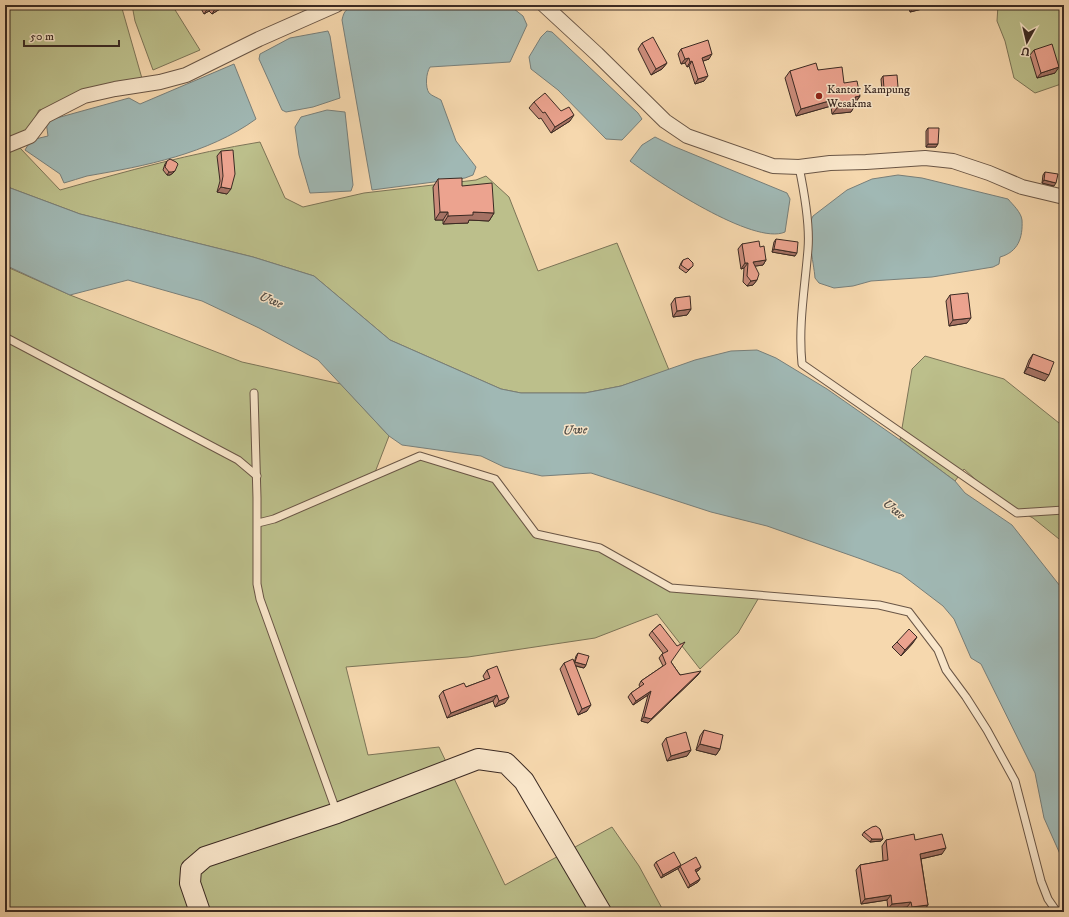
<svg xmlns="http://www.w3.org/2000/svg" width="1069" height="917" viewBox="0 0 1069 917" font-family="'IM FELL DW Pica',serif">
<rect width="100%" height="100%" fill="#f6d8ae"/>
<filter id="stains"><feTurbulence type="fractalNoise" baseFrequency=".005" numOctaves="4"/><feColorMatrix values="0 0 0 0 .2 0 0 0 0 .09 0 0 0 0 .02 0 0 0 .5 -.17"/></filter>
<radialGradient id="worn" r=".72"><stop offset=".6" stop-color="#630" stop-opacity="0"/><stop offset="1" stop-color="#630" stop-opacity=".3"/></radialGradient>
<!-- green -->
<g fill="#bcbf8b" stroke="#7c7457">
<path d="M 5,5 L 121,5 L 145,89 L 39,110 L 20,148 L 60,190 C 127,171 192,153 260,142 L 285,198 L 303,207 L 364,193 L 476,180 L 486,176 L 509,197 L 538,271 L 617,243 L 669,370 L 621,386 L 585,393 L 521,393 L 501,389 L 390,340 L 314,276 L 253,257 L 80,214 L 5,186 Z"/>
<polygon points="132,5 172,5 200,50 153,70 135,21"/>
<polygon points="998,5 1064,5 1064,83 1035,93 1014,78 1005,41 997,21"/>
<polygon points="5,266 70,295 242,362 341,384 389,436 374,475 420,456 495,479 536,534 600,548 671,588 761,594 738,633 700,669 657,614 595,638 468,657 346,667 368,755 439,747 505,885 612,827 639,866 664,912 5,912"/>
<polygon points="925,356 1004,379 1064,427 1064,543 1033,518 998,500 964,469 955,481 900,440 912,369"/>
</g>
<!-- water -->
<g fill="#a0b8b4" stroke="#787f7a">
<path d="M 355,5 L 509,5 L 523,16 L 527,25 L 510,62 L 430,67 C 426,73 425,87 429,93 C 432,96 438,98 441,100 L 456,141 L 476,167 L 473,175 L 465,178 L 372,190 L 342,20 C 344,10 347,9 355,5 Z"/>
<polygon points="328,31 330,36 340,98 313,107 286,112 282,110 259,59 260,54 290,38"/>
<polygon points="547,31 552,32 638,113 642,119 622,140 606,139 558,90 531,69 529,57 541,37"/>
<path d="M 234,64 L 256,119 C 208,154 145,166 87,176 C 79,178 72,181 64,183 L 60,174 L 25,150 L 31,140 L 48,136 L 46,121 L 129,98 L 140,104 Z"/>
<polygon points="327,110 345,112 353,185 351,191 310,193 299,155 295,127 301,117"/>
<path d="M 655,137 L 673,146 L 787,193 L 790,199 L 785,232 C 754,246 656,181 630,161 L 642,145 Z"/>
<path d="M 898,175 L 922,178 L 1008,199 C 1013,205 1021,212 1022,220 C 1023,238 1018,252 1000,257 L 999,264 L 993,267 L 932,277 L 871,281 L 853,286 L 834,288 L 819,283 L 815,278 C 814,263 805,229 813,216 L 847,190 L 872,179 Z"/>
<polygon points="5,186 80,214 253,257 314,276 390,340 501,389 521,393 585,393 621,386 695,360 731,351 757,350 776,358 827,389 900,440 955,481 965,493 1012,525 1064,591 1064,863 1044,818 1035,773 981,664 971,658 954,619 943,606 901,574 861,559 767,526 711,512 591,473 542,476 504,467 481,456 402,445 389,436 318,360 259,328 202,301 128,280 70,295 5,265"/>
</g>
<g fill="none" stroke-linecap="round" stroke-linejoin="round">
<!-- service casing -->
<g stroke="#6a5646" stroke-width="9">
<g id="service">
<path d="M 799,167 C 804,191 810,225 808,249 C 805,288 798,324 802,364 L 1017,513 L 1064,510"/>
<polyline points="5,337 238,460 257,476"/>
<polyline points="254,393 257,498 257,584 260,599 337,813"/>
<polyline points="258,523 274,519 420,456 495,479 536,534 600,548 671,588 879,605 909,612 938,650 946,670 966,697 987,730 1015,781 1041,881 1048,899 1057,912"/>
</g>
</g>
<!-- minor casing -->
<g stroke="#6a5646" stroke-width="16">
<g id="minor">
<polyline points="544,5 597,54 665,121 687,136 773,166 799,167 830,163 866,162 925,158 953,161 989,173 1022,187 1064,197"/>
<polyline points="5,144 8,145 30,136 45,116 84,96 115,89 160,82 186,75 259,39 336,5"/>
</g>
</g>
<!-- secondary casing -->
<g stroke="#3b2a23" stroke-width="22">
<polyline id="secondary" points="200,912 190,883 191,869 205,857 337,813 478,759 506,763 524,781 601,912"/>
</g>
<!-- service -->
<use href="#service" stroke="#f9e6ca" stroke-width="7"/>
<!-- minor -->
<use href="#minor" stroke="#f9e6ca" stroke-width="14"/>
<!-- secondary -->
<use href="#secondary" stroke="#f9e6ca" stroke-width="20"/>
</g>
<!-- wall -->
<g fill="#cb8c7b" stroke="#3b2a23">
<polygon points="199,5 223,5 220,9 212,14 209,11 204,14"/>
<polygon points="908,5 925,5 922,9 910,12"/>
<polygon points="642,43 667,63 662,69 651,75 638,49"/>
<polygon points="681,49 709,59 703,61 704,81 695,84 689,66 687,67 685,63 681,64 678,54"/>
<polygon points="1034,50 1055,73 1037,78 1030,55"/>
<polygon points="818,70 844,83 860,96 856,102 851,112 832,114 831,106 796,116 785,78 790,71"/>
<polygon points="883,76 898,87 896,90 882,91 881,79"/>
<polygon points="534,102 561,111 570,121 551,133 541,118 539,119 529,108"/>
<polygon points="928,128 936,147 926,147 926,131"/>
<polygon points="221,151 227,194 217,192 220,181 217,156"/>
<polygon points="167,161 175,171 173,173 170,175 167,175 163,170 165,164"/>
<polygon points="1045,172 1054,186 1042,183 1043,175"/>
<polygon points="438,179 462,186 494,213 489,221 469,220 468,223 443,224 443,220 435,220 433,187"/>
<polygon points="776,239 795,256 772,252 774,242"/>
<polygon points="742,244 760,247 766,260 763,265 755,266 757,280 753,285 747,286 743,282 744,268 741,269 738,249"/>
<polygon points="683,260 693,266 686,273 679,268 681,263"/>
<polygon points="950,295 967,323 949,326 946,301"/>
<polygon points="675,298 691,309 687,315 673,317 671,304"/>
<polygon points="1033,354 1045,381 1024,373 1029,360"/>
<polygon points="660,624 671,662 680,675 698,675 648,723 641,721 648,695 633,705 628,697 631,693 640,687 639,685 641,681 663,666 659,658 662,654 663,653 649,635 652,631"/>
<polygon points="897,642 913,643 901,656 892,647"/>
<polygon points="578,653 586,665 584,668 575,666 587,711 578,715 560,669 564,663 574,663 576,656"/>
<polygon points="487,670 505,703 495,707 493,701 447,718 439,696 443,691 466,687 485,680 483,676"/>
<polygon points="704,730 720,749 716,755 696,750 700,736"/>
<polygon points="666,738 691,750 687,756 667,761 662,744"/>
<polygon points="864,832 881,841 870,842 862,835"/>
<polygon points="886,840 915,840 942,854 921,859 928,905 924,910 913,912 908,912 907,907 888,909 887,900 861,904 856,870 860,865 883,861 882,846"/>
<polygon points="656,862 699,870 696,872 700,879 698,882 688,888 678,869 679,868 661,878 654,865"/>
</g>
<!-- shaded-wall -->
<g fill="#a57264" stroke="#3b2a23">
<polygon points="213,5 209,11 204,14 208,8"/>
<polygon points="222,5 223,5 220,9 212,14 215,9"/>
<polygon points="920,5 925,5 922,9 910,12 914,7"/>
<polygon points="712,54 709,59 698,63 702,58"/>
<polygon points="689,58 685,63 681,64 685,59"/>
<polygon points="692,61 689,66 687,67 690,62"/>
<polygon points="667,63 662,69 651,75 656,69"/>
<polygon points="1059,67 1055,73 1037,78 1041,73"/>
<polygon points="708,76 704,81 695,84 698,79"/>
<polygon points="898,87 896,90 882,91 884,88"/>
<polygon points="860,96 854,104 855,97"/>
<polygon points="836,99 831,106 796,116 801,109"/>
<polygon points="856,104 851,112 832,114 838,107"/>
<polygon points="574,115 570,121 551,133 555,127"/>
<polygon points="928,144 938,144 936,147 926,147"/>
<polygon points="175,171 173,173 170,175 167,175 169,172"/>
<polygon points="1044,180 1056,183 1054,186 1042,183"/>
<polygon points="221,187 231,189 227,194 217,192"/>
<polygon points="440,212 448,212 443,220 435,220"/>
<polygon points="473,212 494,213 489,221 469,220 468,223 443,224 448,216"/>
<polygon points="774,249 797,253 795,256 772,252"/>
<polygon points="766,260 763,265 749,267 753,262"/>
<polygon points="745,263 748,263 744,268 741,269"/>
<polygon points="757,280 753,285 747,286 751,281"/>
<polygon points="691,309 687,315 673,317 677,311"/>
<polygon points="971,318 967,323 949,326 953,320"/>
<polygon points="1028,367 1049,375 1045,381 1024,373"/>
<polygon points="917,637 913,643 901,656 905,650"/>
<polygon points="575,662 586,665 584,668 573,665"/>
<polygon points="701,671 698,675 648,723 641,721 644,717"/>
<polygon points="651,691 648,695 633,705 636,701"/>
<polygon points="497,695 493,701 447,718 451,713"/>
<polygon points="509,697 505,703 495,707 499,701"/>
<polygon points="591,705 587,711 578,715 582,709"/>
<polygon points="700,744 720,749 716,755 696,750"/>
<polygon points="691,750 687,756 667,761 671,756"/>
<polygon points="872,839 883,839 881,841 870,842"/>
<polygon points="946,848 942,854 916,860 920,854"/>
<polygon points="681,865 679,868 661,878 663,875"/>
<polygon points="701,867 699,870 693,873 695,870"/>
<polygon points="700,879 698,882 688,888 690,885"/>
<polygon points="891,895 887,900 861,904 865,899"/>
<polygon points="911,902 907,907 888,909 892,904"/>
<polygon points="928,905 924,910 913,912 908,912 912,907"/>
</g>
<!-- building -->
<g fill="#eca38f" stroke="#3b2a23">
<polygon points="206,5 213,5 208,8"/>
<polygon points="214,5 222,5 215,9"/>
<polygon points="914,5 920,5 914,7"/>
<polygon points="653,37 667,63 656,69 642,43"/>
<polygon points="708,40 712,54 702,58 708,76 698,79 692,61 690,62 689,58 685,59 681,49"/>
<polygon points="1052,44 1059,67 1041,73 1034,50"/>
<polygon points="816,63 818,70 842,67 844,83 857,81 860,96 855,97 856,104 838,107 836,99 801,109 790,71"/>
<polygon points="897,75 898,87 884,88 883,76"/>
<polygon points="545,93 561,111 569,107 574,115 555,127 545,112 543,113 534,102"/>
<polygon points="928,128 939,128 938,144 928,144"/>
<polygon points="233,150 235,174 231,189 221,187 223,176 221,151"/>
<polygon points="170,159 176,162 178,164 175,171 172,172 169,172 165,167 167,161"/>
<polygon points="1045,172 1058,174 1056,183 1044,180"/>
<polygon points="462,178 462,186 492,183 494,213 473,212 473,215 448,216 448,212 440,212 438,179"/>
<polygon points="776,239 798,242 797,253 774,249"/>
<polygon points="759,241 760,247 764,246 766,260 753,262 759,274 757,280 751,281 747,276 748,263 745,263 742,244"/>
<polygon points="688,258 693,263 693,266 688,270 681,265 683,260"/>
<polygon points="968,293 971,318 953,320 950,295"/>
<polygon points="690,296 691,309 677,311 675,298"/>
<polygon points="1033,354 1054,362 1049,375 1028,367"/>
<polygon points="660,624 677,646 685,642 671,662 680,675 701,671 651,719 644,717 651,691 636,701 631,693 644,684 641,681 666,664 662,654 668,651 652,631"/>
<polygon points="909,629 917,637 905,650 897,642"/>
<polygon points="578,653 589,656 586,665 575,662"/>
<polygon points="573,659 591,705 582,709 564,663"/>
<polygon points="497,666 509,697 499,701 497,695 451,713 443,691 464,683 466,687 490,678 487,670"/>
<polygon points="704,730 723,735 720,749 700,744"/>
<polygon points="686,732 691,750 671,756 666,738"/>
<polygon points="876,826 880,829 883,839 872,839 864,832 872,827"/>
<polygon points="914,834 915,840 942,834 946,848 920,854 928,905 912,907 911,902 892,904 891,895 865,899 860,865 888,860 886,840"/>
<polygon points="674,852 681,865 663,875 656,862"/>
<polygon points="696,857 701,867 695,870 700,879 690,885 680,866"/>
</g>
<!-- markers -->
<circle fill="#8f2418" stroke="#f9e6ca" stroke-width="1.5" cx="819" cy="96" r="4"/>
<g text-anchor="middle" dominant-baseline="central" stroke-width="3" stroke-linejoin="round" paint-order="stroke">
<!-- poi labels -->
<g font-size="12" fill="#3b2a23" stroke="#f9e6ca" text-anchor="start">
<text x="827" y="89">Kantor Kampung<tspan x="827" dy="14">Wesakma</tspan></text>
</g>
<!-- water labels -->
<g font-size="13" font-style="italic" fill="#544e47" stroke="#f9e6ca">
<text transform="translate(271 300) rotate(22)">Uwe</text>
<text transform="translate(575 430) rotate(-3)">Uwe</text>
<text transform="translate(894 509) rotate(38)">Uwe</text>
</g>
</g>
<!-- margin -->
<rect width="1069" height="917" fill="none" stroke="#f6d8ae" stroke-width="20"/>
<rect x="6" y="6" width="1057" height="905" fill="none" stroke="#3b2a23" stroke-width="2"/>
<rect x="10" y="10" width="1049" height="897" fill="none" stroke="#3b2a23"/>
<!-- north arrow -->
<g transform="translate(1027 42) rotate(188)" stroke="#f9e6ca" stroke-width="3" paint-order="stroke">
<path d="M0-3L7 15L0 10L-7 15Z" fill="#3b2a23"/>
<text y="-6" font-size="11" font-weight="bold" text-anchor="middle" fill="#3b2a23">U</text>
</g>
<!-- scale -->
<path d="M24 40v6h95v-6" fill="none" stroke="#3b2a23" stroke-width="2"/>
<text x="30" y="40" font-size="12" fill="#3b2a23" stroke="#f9e6ca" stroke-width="3" paint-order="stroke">50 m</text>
<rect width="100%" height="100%" filter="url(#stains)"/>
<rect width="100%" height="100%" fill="url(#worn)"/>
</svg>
